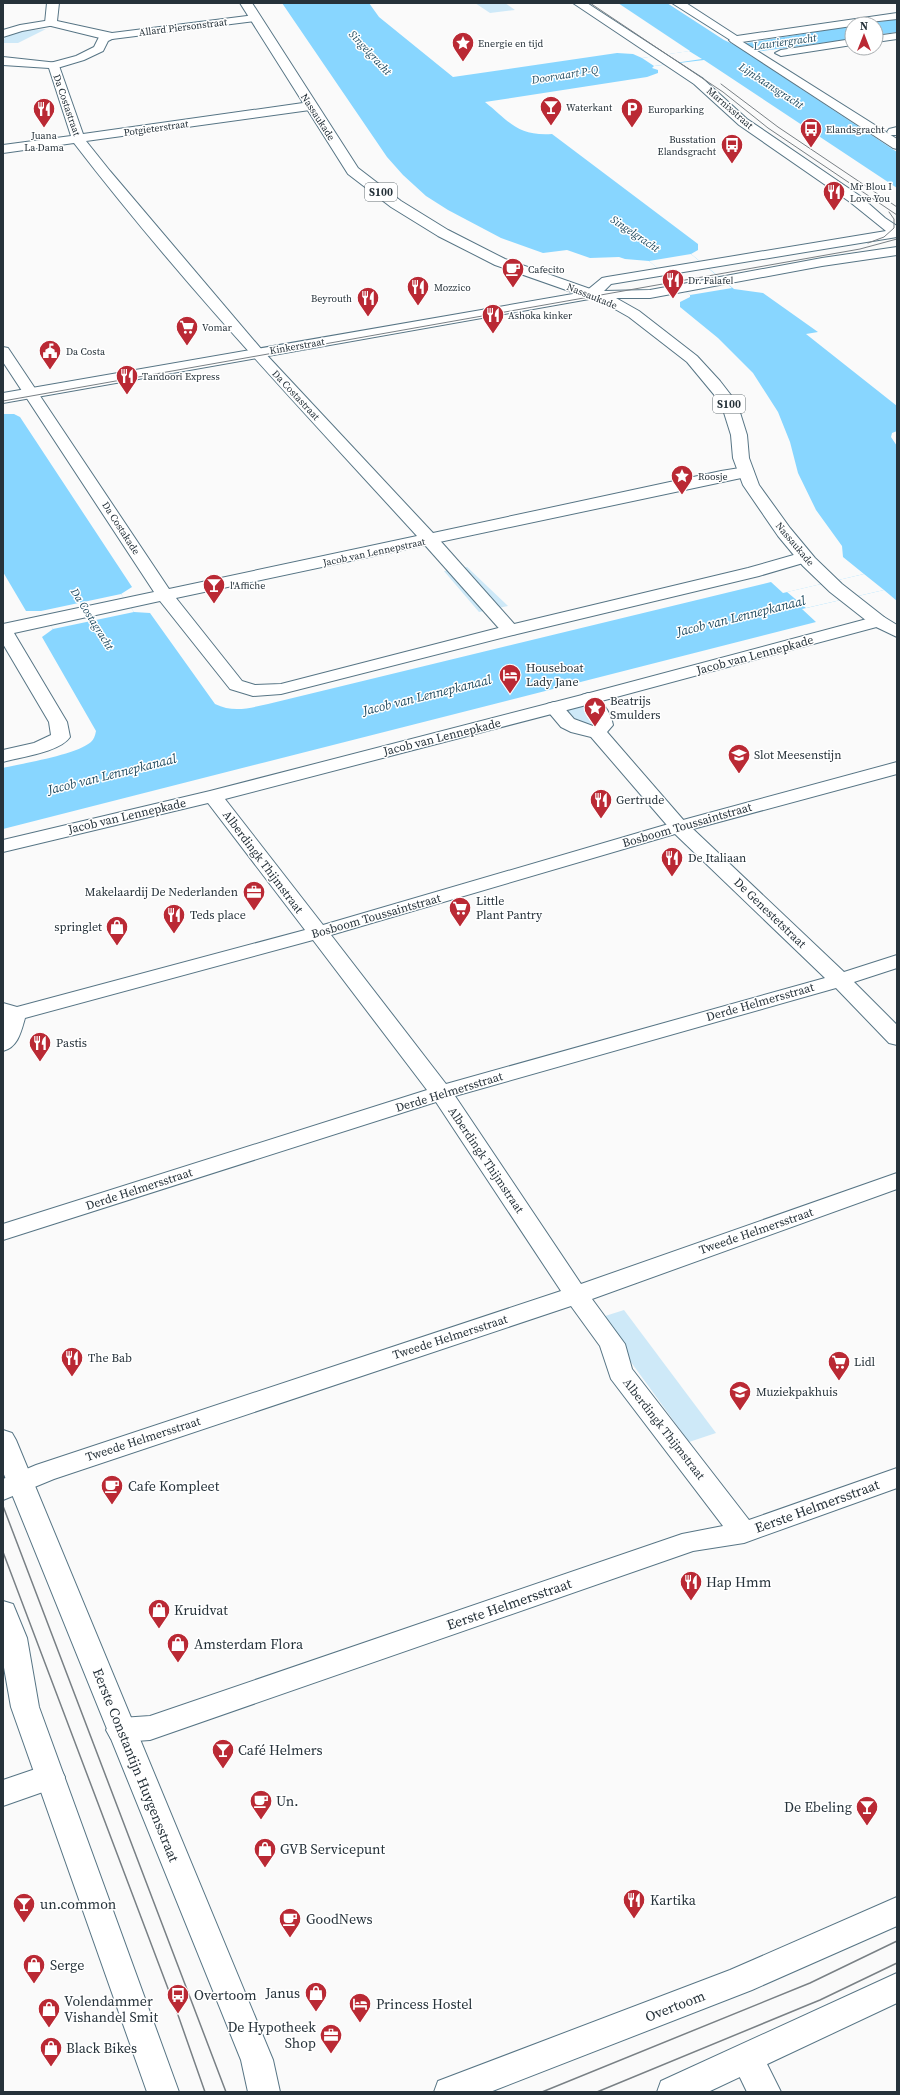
<svg xmlns="http://www.w3.org/2000/svg" width="900" height="2095" viewBox="0 0 900 2095" font-family="'Source Serif 4',serif">
<rect width="100%" height="100%" fill="#fafafa"/>
<!-- green -->
<g fill="#cee9f8">
<polygon points="475,3 505,3 515,10 490,13"/>
<polygon points="46,29 18,43 3,43 5,37 23,31"/>
<polygon points="467,567 508,606 479,612 444,571"/>
<polygon points="587,701 601,725 589,729 557,710"/>
<polygon points="624,1310 716,1433 689,1442 599,1318"/>
</g>
<!-- water -->
<g fill="#88d6ff">
<path d="M 282,3 L 369,3 L 379,17 L 453,77 L 617,53 L 633,54 L 642,58 L 690,51 L 618,3 L 667,3 L 724,40 L 735,45 L 852,26 L 852,39 L 747,53 L 897,152 L 897,188 L 704,60 L 654,66 L 652,68 L 658,70 L 658,73 L 647,77 L 485,102 C 511,123 517,136 552,134 L 698,244 L 698,250 L 691,254 L 734,289 L 763,293 L 818,332 L 806,334 L 897,406 L 897,431 L 892,433 L 891,437 L 897,446 L 897,601 L 884,590 L 802,609 L 816,622 L 3,829 L 3,768 C 24,763 76,755 91,742 C 94,739 95,736 96,731 L 42,637 L 53,629 L 42,611 L 26,611 L 3,572 L 3,414 L 14,414 L 20,417 L 132,587 L 121,594 L 134,612 L 150,613 L 215,704 C 233,713 250,708 268,704 L 771,582 L 783,593 L 864,574 L 843,557 L 842,546 L 816,510 L 798,473 L 790,442 L 778,412 L 753,373 L 718,338 L 680,307 L 680,302 L 690,297 L 690,295 L 649,261 L 625,259 L 619,257 L 590,258 L 567,250 L 543,253 L 501,238 L 448,210 L 426,196 L 403,175 L 387,157 Z"/>
<polygon points="897,19 897,32 876,35 876,24 866,24"/>
</g>
<!-- pier -->
<g fill="#fafafa">
<polygon points="689,51 702,59 654,66 642,58"/>
<polygon points="691,254 732,288 690,295 649,261"/>
<polygon points="864,574 884,590 806,608 787,592"/>
<polygon points="121,594 134,612 53,629 41,611"/>
</g>
<g fill="none" stroke-linecap="round" stroke-linejoin="round">
<!-- pedestrian casing -->
<g stroke="#577585" stroke-width="2">
<g id="pedestrian">
<polygon points="51,20 57,23 55,25 22,31 3,37 3,30 20,25"/>
<polygon points="112,33 118,36 108,41 103,51 84,60 54,69 48,65 50,63 76,56 94,47 99,37"/>
<polygon points="735,37 897,139 897,149 893,148 731,42 729,40"/>
<polygon points="430,535 436,536 516,626 519,630 516,634 510,635 504,634 424,544 422,540 424,536"/>
<path d="M 588,693 C 601,697 611,713 613,725 L 607,732 L 686,823 L 689,827 L 686,831 L 679,833 L 672,831 L 591,737 L 571,732 L 561,727 L 545,708 L 547,704 L 554,702 L 561,704 L 574,719 L 593,726 L 594,724 L 593,717 L 579,699 L 582,695 Z"/>
</g>
</g>
<!-- minor casing -->
<g stroke="#577585" stroke-width="2">
<g id="minor">
<polygon points="47,3 59,3 57,21 112,33 255,15 261,18 255,21 112,39 100,38 47,25 45,23"/>
<polygon points="573,3 587,3 702,78 747,119 860,196 885,218 897,226 897,237 611,284 604,291 650,290 822,258 897,247 897,255 822,266 650,298 585,298 583,295 585,292 602,278 607,277 886,231 850,202 739,125 694,84"/>
<polygon points="672,3 686,3 737,36 897,13 897,19 852,24 852,26 735,43"/>
<polygon points="897,33 897,39 876,42 876,36"/>
<polygon points="852,39 852,45 781,56 775,53 781,50"/>
<path d="M 3,57 L 58,63 L 83,134 L 310,102 L 314,103 L 316,106 L 310,110 L 86,141 L 110,171 L 262,350 L 433,533 L 721,471 L 746,467 L 752,469 L 754,472 L 752,475 L 746,477 L 176,598 L 242,681 L 255,685 L 281,684 L 510,625 L 748,568 L 804,552 L 810,553 L 812,557 L 810,561 L 759,576 L 513,635 L 281,694 L 253,696 L 230,689 L 160,601 L 14,633 L 67,722 L 70,737 C 60,752 21,757 3,762 L 3,750 L 34,743 L 51,735 L 49,722 L 3,644 L 3,624 L 154,592 L 3,362 L 3,347 L 8,348 L 10,351 L 169,589 L 417,536 C 300,408 180,281 74,143 L 3,153 L 3,145 L 71,136 L 49,68 L 3,65 Z"/>
<polygon points="897,127 897,135 889,135 887,132 889,129"/>
<path d="M 878,616 L 884,617 L 887,621 L 884,625 L 594,703 L 225,799 L 323,925 L 672,823 L 897,762 L 897,774 L 693,829 L 844,972 L 897,955 L 897,968 L 854,982 L 897,1025 L 897,1045 L 889,1043 L 836,988 L 455,1096 L 581,1284 L 897,1173 L 897,1189 L 592,1299 L 625,1344 L 632,1369 L 749,1520 L 897,1468 L 897,1488 L 744,1543 L 693,1551 L 150,1740 L 121,1742 L 111,1739 L 106,1730 L 111,1721 L 121,1718 L 150,1716 L 682,1534 L 723,1526 L 611,1379 L 600,1346 L 571,1306 L 54,1479 L 3,1500 L 3,1479 L 36,1465 L 561,1291 L 436,1102 L 3,1240 L 3,1224 L 427,1090 L 313,940 L 25,1018 C 21,1032 18,1047 3,1051 L 3,1003 L 17,1007 L 305,930 L 208,803 L 3,852 L 3,840 L 210,791 L 582,695 ZM 675,834 L 825,978 L 446,1084 L 331,935 Z"/>
<polygon points="50,1764 60,1768 65,1777 60,1786 3,1806 3,1780"/>
<polygon points="747,2044 759,2048 781,2092 747,2092 731,2059 735,2048"/>
</g>
</g>
<!-- tertiary casing -->
<g stroke="#577585" stroke-width="2">
<g id="tertiary">
<polygon points="590,291 595,292 597,295 595,298 3,403 3,393"/>
<polygon points="3,1430 12,1433 16,1440 273,2060 280,2092 248,2092 241,2060 3,1472"/>
<polygon points="3,1601 13,1604 27,1638 39,1707 179,2092 147,2092 11,1707 3,1662"/>
</g>
</g>
<!-- secondary casing -->
<g stroke="#577585" stroke-width="2">
<g id="secondary">
<polygon points="897,1897 897,1926 752,1990 490,2092 434,2092 438,2081 730,1970"/>
<polygon points="897,1973 897,2003 708,2092 657,2092 661,2081"/>
</g>
</g>
<!-- primary casing -->
<g stroke="#577585" stroke-width="2">
<polygon id="primary" points="240,3 252,3 358,168 401,201 448,230 505,259 616,298 639,311 697,356 720,381 737,403 747,435 749,458 759,485 790,528 815,558 842,584 884,617 897,625 897,637 872,625 830,592 803,566 778,536 743,485 733,458 731,435 721,403 687,362 629,317 606,304 495,265 438,236 391,207 348,174"/>
</g>
<!-- pedestrian -->
<use href="#pedestrian" fill="#fff" fill-rule="evenodd"/>
<!-- minor -->
<use href="#minor" fill="#fff" fill-rule="evenodd"/>
<!-- tertiary -->
<use href="#tertiary" fill="#fff" fill-rule="evenodd"/>
<!-- secondary -->
<use href="#secondary" fill="#fff" fill-rule="evenodd"/>
<!-- primary -->
<use href="#primary" fill="#fff" fill-rule="evenodd"/>
<!-- tram-far1 -->
<g stroke="#798085" stroke-width="1">
<polyline points="590,3 723,92 768,128 897,215"/>
<polyline points="721,84 778,127 897,207"/>
<polyline points="868,243 884,237 894,228 894,219 889,212"/>
<polyline points="3,401 860,249 897,239"/>
</g>
<!-- tram -->
<g stroke="#798085" stroke-width="1.5">
<polyline points="3,1506 226,2092"/>
<polyline points="3,1552 178,2015 205,2092"/>
<polyline points="542,2092 810,1983 897,1941"/>
<polyline points="597,2092 820,2000 897,1963"/>
</g>
</g>
<!-- icons -->
<defs>
<g id="sight-pin" transform="scale(1.15)"><path d="M0 17L-7.5 6A9.5 9.5 0 1 1 7.5 6Z" fill="#ba2934" stroke="#fff"/><path d="M0-6L1.8-2.2L6-1.7L2.9 1.2L3.7 5.4L0 3.3L-3.7 5.4L-2.9 1.2L-6-1.7L-1.8-2.2Z" fill="#fff"/></g>
<g id="bar-pin" transform="scale(1.15)"><path d="M0 17L-7.5 6A9.5 9.5 0 1 1 7.5 6Z" fill="#ba2934" stroke="#fff"/><path d="M-6-5H6L.8 .8V4.5H3.5V6h-7V4.5H-.8V.8Z" fill="#fff"/></g>
<g id="restaurant-pin" transform="scale(1.15)"><path d="M0 17L-7.5 6A9.5 9.5 0 1 1 7.5 6Z" fill="#ba2934" stroke="#fff"/><path d="M-5-6h1v4h1v-4h1v4h1v-4h1v5L-1.5 .5V6h-2V.5L-5-1ZM5-6V6H3V1.5H1.5Q1.5-4 5-6Z" fill="#fff"/></g>
<g id="parking-pin" transform="scale(1.15)"><path d="M0 17L-7.5 6A9.5 9.5 0 1 1 7.5 6Z" fill="#ba2934" stroke="#fff"/><path d="M-3.5-5.5H1a3.5 3.5 0 0 1 0 7H-1V5.5H-3.5ZM-1-3.4V-.6H.8a1.4 1.4 0 0 0 0-2.8Z" fill="#fff"/></g>
<g id="bus-pin" transform="scale(1.15)"><path d="M0 17L-7.5 6A9.5 9.5 0 1 1 7.5 6Z" fill="#ba2934" stroke="#fff"/><path d="M-5-6H5V4H4V6H2V4H-2V6H-4V4H-5ZM-3.5-4V0h7V-4ZM-3.5 1.2v1.5H-2V1.2ZM2 1.2v1.5H3.5V1.2Z" fill="#fff"/></g>
<g id="cafe-pin" transform="scale(1.15)"><path d="M0 17L-7.5 6A9.5 9.5 0 1 1 7.5 6Z" fill="#ba2934" stroke="#fff"/><path d="M-5.5-4.5H6V0H3Q3 3.5 0 3.5H-2.5Q-5.5 3.5-5.5 0ZM3-3.2v2h1.7v-2ZM-6 4.5H4V6H-6Z" fill="#fff"/></g>
<g id="supermarket-pin" transform="scale(1.15)"><path d="M0 17L-7.5 6A9.5 9.5 0 1 1 7.5 6Z" fill="#ba2934" stroke="#fff"/><path d="M-6-5.5h2.5l.6 2H6L4.5 2H-2.5L-4.4-4H-6ZM-1.5 3.2a1.3 1.3 0 1 0 .1 0ZM3 3.2a1.3 1.3 0 1 0 .1 0Z" fill="#fff"/></g>
<g id="civic-pin" transform="scale(1.15)"><path d="M0 17L-7.5 6A9.5 9.5 0 1 1 7.5 6Z" fill="#ba2934" stroke="#fff"/><path d="M-.6-6.5H3V-4.5H.6V-3L4-1V1h2V6H-6V1h2V-1L-.6-3ZM-1.2 2.5V6h2.4V2.5Z" fill="#fff"/></g>
<g id="hotel-pin" transform="scale(1.15)"><path d="M0 17L-7.5 6A9.5 9.5 0 1 1 7.5 6Z" fill="#ba2934" stroke="#fff"/><path d="M-6-4.5h1.5V1H6V5H4.5V3h-9V5H-6ZM-4 0a1.8 1.8 0 1 1 3.6 0ZM.5 0V-2.5h3Q6-2.5 6 0Z" fill="#fff"/></g>
<g id="school-pin" transform="scale(1.15)"><path d="M0 17L-7.5 6A9.5 9.5 0 1 1 7.5 6Z" fill="#ba2934" stroke="#fff"/><path d="M0-5L7-2L0 1L-7-2ZM-4 1L0 2.5L4 1V4Q0 6-4 4Z" fill="#fff"/></g>
<g id="office-pin" transform="scale(1.15)"><path d="M0 17L-7.5 6A9.5 9.5 0 1 1 7.5 6Z" fill="#ba2934" stroke="#fff"/><path d="M-6-3h4V-5.5h4V-3h4V5H-6ZM-1-4.5V-3h2v-1.5ZM-6 0V1H6V0Z" fill="#fff"/></g>
<g id="shop-pin" transform="scale(1.15)"><path d="M0 17L-7.5 6A9.5 9.5 0 1 1 7.5 6Z" fill="#ba2934" stroke="#fff"/><path d="M-5-2.5h2.3a2.7 3.5 0 0 1 5.4 0H5L5.5 6h-11ZM-1.5-2.5h3a1.5 2.3 0 0 0-3 0Z" fill="#fff"/></g>
</defs>
<g fill-rule="evenodd">
<use href="#sight-pin" x="463" y="43"/>
<use href="#bar-pin" x="551" y="107"/>
<use href="#restaurant-pin" x="44" y="109"/>
<use href="#parking-pin" x="632" y="109"/>
<use href="#bus-pin" x="811" y="129"/>
<use href="#bus-pin" x="732" y="145"/>
<use href="#restaurant-pin" x="834" y="192"/>
<use href="#cafe-pin" x="513" y="269"/>
<use href="#restaurant-pin" x="673" y="280"/>
<use href="#restaurant-pin" x="418" y="287"/>
<use href="#restaurant-pin" x="368" y="298"/>
<use href="#restaurant-pin" x="493" y="315"/>
<use href="#supermarket-pin" x="187" y="327"/>
<use href="#civic-pin" x="50" y="351"/>
<use href="#restaurant-pin" x="127" y="376"/>
<use href="#sight-pin" x="682" y="476"/>
<use href="#bar-pin" x="214" y="585"/>
<use href="#hotel-pin" x="510" y="675"/>
<use href="#sight-pin" x="595" y="708"/>
<use href="#school-pin" x="739" y="755"/>
<use href="#restaurant-pin" x="601" y="800"/>
<use href="#restaurant-pin" x="672" y="858"/>
<use href="#office-pin" x="254" y="892"/>
<use href="#supermarket-pin" x="460" y="908"/>
<use href="#restaurant-pin" x="174" y="915"/>
<use href="#shop-pin" x="117" y="927"/>
<use href="#restaurant-pin" x="40" y="1043"/>
<use href="#restaurant-pin" x="72" y="1358"/>
<use href="#supermarket-pin" x="839" y="1362"/>
<use href="#school-pin" x="740" y="1392"/>
<use href="#cafe-pin" x="112" y="1486"/>
<use href="#restaurant-pin" x="691" y="1582"/>
<use href="#shop-pin" x="159" y="1610"/>
<use href="#shop-pin" x="178" y="1644"/>
<use href="#bar-pin" x="223" y="1750"/>
<use href="#cafe-pin" x="261" y="1801"/>
<use href="#bar-pin" x="867" y="1807"/>
<use href="#shop-pin" x="265" y="1849"/>
<use href="#restaurant-pin" x="634" y="1900"/>
<use href="#bar-pin" x="24" y="1904"/>
<use href="#cafe-pin" x="290" y="1919"/>
<use href="#shop-pin" x="34" y="1965"/>
<use href="#shop-pin" x="316" y="1993"/>
<use href="#bus-pin" x="178" y="1995"/>
<use href="#hotel-pin" x="360" y="2004"/>
<use href="#shop-pin" x="49" y="2009"/>
<use href="#office-pin" x="331" y="2035"/>
<use href="#shop-pin" x="51" y="2048"/>
</g>
<g text-anchor="middle" dominant-baseline="central" stroke-width="3" stroke-linejoin="round" paint-order="stroke">
<!-- far-street labels -->
<g font-size="10" fill="#26323a" stroke="#fff">
<text transform="translate(183 27) rotate(-7)">Allard Piersonstraat</text>
<text transform="translate(67 105) rotate(71)">Da Costastraat</text>
<text transform="translate(730 108) rotate(41)">Marnixstraat</text>
<text transform="translate(318 117) rotate(57)">Nassaukade</text>
<text transform="translate(156 128) rotate(-8)">Potgieterstraat</text>
<text transform="translate(592 296) rotate(22)">Nassaukade</text>
<text transform="translate(297 346) rotate(-10)">Kinkerstraat</text>
<text transform="translate(296 395) rotate(47)">Da Costastraat</text>
<text transform="translate(121 528) rotate(57)">Da Costakade</text>
<text transform="translate(795 544) rotate(50)">Nassaukade</text>
<text transform="translate(374 552) rotate(-12)">Jacob van Lennepstraat</text>
</g>
<!-- far-poi labels -->
<g font-size="10" fill="#26323a" stroke="#fff" text-anchor="start">
<text x="478" y="43">Energie en tijd</text>
<text x="566" y="107">Waterkant</text>
<text x="648" y="109">Europarking</text>
<text x="826" y="129">Elandsgracht</text>
<text x="44" y="135" text-anchor="middle">Juana<tspan x="44" dy="12">La Dama</tspan></text>
<text x="716" y="139" text-anchor="end">Busstation<tspan x="716" dy="12">Elandsgracht</tspan></text>
<text x="850" y="186">Mr Blou I<tspan x="850" dy="12">Love You</tspan></text>
<text x="528" y="269">Cafecito</text>
<text x="688" y="280">Dr. Falafel</text>
<text x="434" y="287">Mozzico</text>
<text x="352" y="298" text-anchor="end">Beyrouth</text>
<text x="508" y="315">Ashoka kinker</text>
<text x="202" y="327">Vomar</text>
<text x="66" y="351">Da Costa</text>
<text x="142" y="376">Tandoori Express</text>
<text x="698" y="476">Roosje</text>
<text x="230" y="585">l'Affiche</text>
</g>
<!-- far-water labels -->
<g font-size="11" font-style="italic" fill="#204b60" stroke="#fff">
<text transform="translate(785 42) rotate(-8)">Lauriergracht</text>
<text transform="translate(370 53) rotate(47)">Singelgracht</text>
<text transform="translate(565 75) rotate(-9)">Doorvaart P-Q</text>
<text transform="translate(771 86) rotate(33)">Lijnbaansgracht</text>
<text transform="translate(635 234) rotate(34)">Singelgracht</text>
<text transform="translate(92 619) rotate(58)">Da Costagracht</text>
</g>
<!-- shield labels -->
<g fill="#fff" stroke="#677075" stroke-width="1">
<rect x="365" y="183" width="32" height="18" rx="3"/>
<rect x="713" y="395" width="32" height="18" rx="3"/>
</g>
<g font-size="11" font-weight="bold" fill="#26323a">
<text x="381" y="192">S100</text>
<text x="729" y="404">S100</text>
</g>
<!-- street labels -->
<g font-size="12" fill="#26323a" stroke="#fff">
<text transform="translate(755 655) rotate(-15)">Jacob van Lennepkade</text>
<text transform="translate(442 737) rotate(-14)">Jacob van Lennepkade</text>
<text transform="translate(127 816) rotate(-13)">Jacob van Lennepkade</text>
<text transform="translate(687 825) rotate(-16)">Bosboom Toussaintstraat</text>
<text transform="translate(263 862) rotate(53)">Alberdingk Thijmstraat</text>
<text transform="translate(770 913) rotate(44)">De Genestetstraat</text>
<text transform="translate(376 916) rotate(-16)">Bosboom Toussaintstraat</text>
<text transform="translate(760 1002) rotate(-16)">Derde Helmersstraat</text>
<text transform="translate(449 1092) rotate(-17)">Derde Helmersstraat</text>
<text transform="translate(486 1160) rotate(56)">Alberdingk Thijmstraat</text>
<text transform="translate(139 1189) rotate(-18)">Derde Helmersstraat</text>
<text transform="translate(756 1231) rotate(-19)">Tweede Helmersstraat</text>
<text transform="translate(450 1337) rotate(-18)">Tweede Helmersstraat</text>
<text transform="translate(664 1429) rotate(52)">Alberdingk Thijmstraat</text>
<text transform="translate(143 1439) rotate(-18)">Tweede Helmersstraat</text>
</g>
<!-- poi labels -->
<g font-size="12" fill="#26323a" stroke="#fff" text-anchor="start">
<text x="526" y="668">Houseboat<tspan x="526" dy="14">Lady Jane</tspan></text>
<text x="610" y="701">Beatrijs<tspan x="610" dy="14">Smulders</tspan></text>
<text x="754" y="755">Slot Meesenstijn</text>
<text x="616" y="800">Gertrude</text>
<text x="688" y="858">De Italiaan</text>
<text x="238" y="892" text-anchor="end">Makelaardij De Nederlanden</text>
<text x="476" y="901">Little<tspan x="476" dy="14">Plant Pantry</tspan></text>
<text x="190" y="915">Teds place</text>
<text x="102" y="927" text-anchor="end">springlet</text>
<text x="56" y="1043">Pastis</text>
<text x="88" y="1358">The Bab</text>
<text x="854" y="1362">Lidl</text>
<text x="756" y="1392">Muziekpakhuis</text>
</g>
<!-- water labels -->
<g font-size="13" font-style="italic" fill="#204b60" stroke="#fff">
<text transform="translate(741 616) rotate(-14)">Jacob van Lennepkanaal</text>
<text transform="translate(427 695) rotate(-14)">Jacob van Lennepkanaal</text>
<text transform="translate(112 774) rotate(-14)">Jacob van Lennepkanaal</text>
</g>
<!-- near-poi labels -->
<g font-size="14" fill="#26323a" stroke="#fff" text-anchor="start">
<text x="128" y="1486">Cafe Kompleet</text>
<text x="706" y="1582">Hap Hmm</text>
<text x="174" y="1610">Kruidvat</text>
<text x="194" y="1644">Amsterdam Flora</text>
<text x="238" y="1750">Café Helmers</text>
<text x="276" y="1801">Un.</text>
<text x="852" y="1807" text-anchor="end">De Ebeling</text>
<text x="280" y="1849">GVB Servicepunt</text>
<text x="650" y="1900">Kartika</text>
<text x="40" y="1904">un.common</text>
<text x="306" y="1919">GoodNews</text>
<text x="50" y="1965">Serge</text>
<text x="300" y="1993" text-anchor="end">Janus</text>
<text x="194" y="1995">Overtoom</text>
<text x="64" y="2001">Volendammer<tspan x="64" dy="16">Vishandel Smit</tspan></text>
<text x="376" y="2004">Princess Hostel</text>
<text x="316" y="2027" text-anchor="end">De Hypotheek<tspan x="316" dy="16">Shop</tspan></text>
<text x="66" y="2048">Black Bikes</text>
</g>
<!-- near-street labels -->
<g font-size="14" fill="#26323a" stroke="#fff">
<text transform="translate(817 1506) rotate(-20)">Eerste Helmersstraat</text>
<text transform="translate(509 1604) rotate(-19)">Eerste Helmersstraat</text>
<text transform="translate(136 1765) rotate(68)">Eerste Constantijn Huygensstraat</text>
<text transform="translate(675 2006) rotate(-21)">Overtoom</text>
</g>
</g>
<!-- border -->
<rect width="900" height="2095" fill="none" stroke="#26323a" stroke-width="8"/>
<!-- north arrow -->
<g transform="translate(864 36)"><circle r="19" fill="#ffffff" stroke="#a8adb0"/>
<path d="M0-3L7 15L0 10L-7 15Z" fill="#ba2934"/>
<text y="-6" font-size="11" font-weight="bold" text-anchor="middle" fill="#26323a">N</text>
</g>
</svg>
